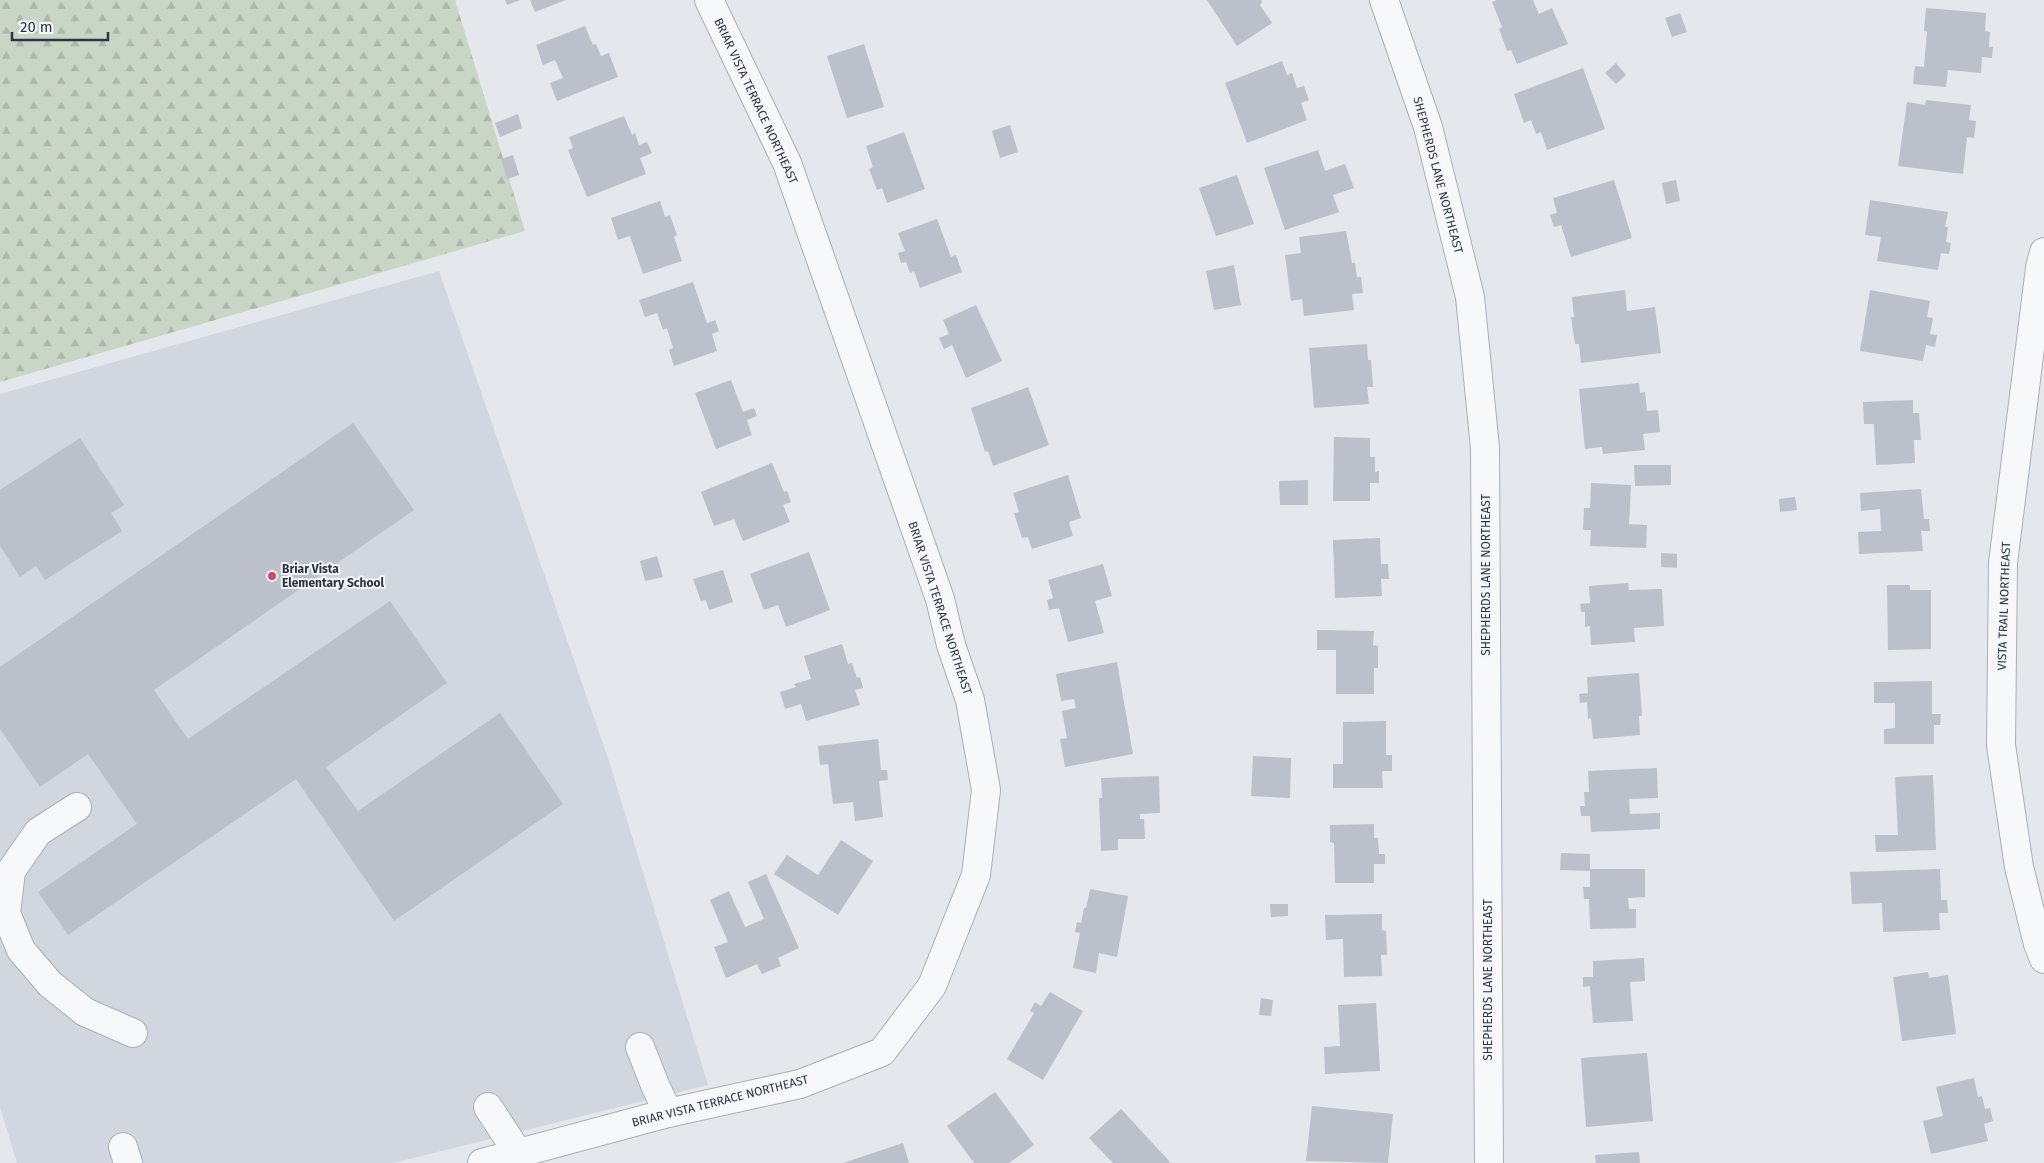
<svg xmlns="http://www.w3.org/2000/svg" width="2044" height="1163" viewBox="0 0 2044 1163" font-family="'Fira Sans',sans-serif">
<defs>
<pattern id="forest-firs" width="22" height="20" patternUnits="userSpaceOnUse" patternTransform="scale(1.25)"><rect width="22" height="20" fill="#c9d6c5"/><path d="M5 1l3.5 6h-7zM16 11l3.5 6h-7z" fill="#adb8ab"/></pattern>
</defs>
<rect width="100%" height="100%" fill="#e4e7ec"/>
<!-- built -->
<polygon fill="#d2d6de" points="439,271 608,758 708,1085 393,1163 17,1163 0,1107 0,394"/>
<!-- forest -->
<polygon fill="url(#forest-firs)" points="0,0 455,0 525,231 0,382"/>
<!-- building -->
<g fill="#bbc0ca">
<polygon points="505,0 520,0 507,5"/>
<polygon points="530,0 566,0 535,12"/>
<polygon points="1207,0 1261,0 1262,3 1260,5 1272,23 1237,46"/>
<polygon points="1497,0 1533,0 1539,14 1552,8 1568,44 1517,64 1511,50 1507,51 1499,29 1502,27 1492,2"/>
<polygon points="1926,8 1986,13 1985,31 1990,32 1989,47 1993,47 1992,58 1982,57 1981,73 1948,70 1946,87 1913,84 1915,66 1924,67 1927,32 1924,31"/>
<polygon points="1680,13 1687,32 1672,37 1665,18"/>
<polygon points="585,26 593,45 596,44 601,56 609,53 618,77 557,101 550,83 563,78 555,60 543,65 536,45"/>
<polygon points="864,44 884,107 847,118 827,56"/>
<polygon points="1282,61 1287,75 1292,73 1297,88 1304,86 1309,100 1301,103 1307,120 1247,143 1225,83"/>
<polygon points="1616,63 1626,75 1616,84 1605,73"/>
<polygon points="1583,68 1605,129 1547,150 1541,132 1536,134 1531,120 1524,123 1514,94"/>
<polygon points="1926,100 1971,105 1969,120 1976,121 1974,138 1967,137 1963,174 1898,166 1907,102 1925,105"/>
<polygon points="518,114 522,128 500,137 495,123"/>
<polygon points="624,116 632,135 635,133 639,145 647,142 652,153 640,158 646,174 587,197 568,150 573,148 569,137"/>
<polygon points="1010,125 1018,152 1000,158 992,131"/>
<polygon points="904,132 925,189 887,203 882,188 877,190 869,169 873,167 866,146"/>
<polygon points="1318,150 1325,171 1345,164 1354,188 1333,195 1339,212 1285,230 1264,168"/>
<polygon points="513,155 519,175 507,179 501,159"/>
<polygon points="1237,175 1254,224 1216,236 1199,188"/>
<polygon points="1614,180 1632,238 1571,257 1561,225 1554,227 1550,215 1557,213 1553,198"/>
<polygon points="1676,180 1680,201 1666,204 1662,183"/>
<polygon points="1870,200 1948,212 1945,227 1948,227 1946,242 1951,243 1949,254 1941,253 1938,270 1877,261 1881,237 1865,235"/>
<polygon points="660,201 665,217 670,215 677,235 674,237 682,261 643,274 630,236 618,240 611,218"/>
<polygon points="937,219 951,257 956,255 962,272 920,288 914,271 910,273 906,262 901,263 898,253 905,251 898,233"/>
<polygon points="1346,231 1352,263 1355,263 1357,277 1361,277 1363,293 1352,294 1354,310 1304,316 1302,299 1291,301 1285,255 1301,253 1299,237"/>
<polygon points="1234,265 1241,305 1214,310 1206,271"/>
<polygon points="693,282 707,323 715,320 719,331 712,334 717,351 674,366 669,350 673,348 667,328 663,330 657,313 645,317 639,300"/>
<polygon points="1625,290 1627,311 1655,307 1661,353 1581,363 1579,344 1575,344 1571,317 1574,317 1572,297"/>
<polygon points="1870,290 1930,301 1927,317 1933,318 1930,334 1937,335 1935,347 1926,345 1923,361 1860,351"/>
<polygon points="976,305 1002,361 966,378 952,345 944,349 939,338 949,334 943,320"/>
<polygon points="1367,344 1368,360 1371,360 1373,387 1367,387 1369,404 1314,408 1309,348"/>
<polygon points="731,380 743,412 754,408 757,416 747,420 752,435 716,449 695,393"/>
<polygon points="1639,383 1640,393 1645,392 1647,411 1658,410 1660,432 1643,434 1645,450 1603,454 1602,447 1585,449 1579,389"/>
<polygon points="1028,387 1049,445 993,466 988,451 985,452 971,408"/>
<polygon points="1913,400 1913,413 1919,413 1921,440 1914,440 1915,463 1876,465 1874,424 1864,424 1863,402"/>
<polygon points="353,423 414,510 154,690 188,739 390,601 447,683 326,767 358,811 500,713 563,804 394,921 296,779 68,935 38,892 137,824 88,754 40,787 0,729 0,667"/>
<polygon points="1334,437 1370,438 1370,457 1375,457 1375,472 1379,471 1379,483 1370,483 1370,501 1333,501"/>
<polygon points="80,438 124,505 111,513 122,531 45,580 36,566 20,577 0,546 0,490"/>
<polygon points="772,463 784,492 787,491 791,502 783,505 790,522 743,541 734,519 714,526 701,492"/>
<polygon points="1634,465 1671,465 1671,485 1635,486"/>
<polygon points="1068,475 1081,518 1069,522 1073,536 1032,549 1028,537 1022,538 1014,513 1019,512 1013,493"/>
<polygon points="1308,480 1308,505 1280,505 1279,481"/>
<polygon points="1591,483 1631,485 1629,524 1647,525 1646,548 1590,546 1591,530 1583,530 1584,508 1590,508"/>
<polygon points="1921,489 1924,519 1929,519 1930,531 1921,531 1923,551 1859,554 1858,532 1881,531 1880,509 1861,511 1860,493"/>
<polygon points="1795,497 1797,510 1780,512 1779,499"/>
<polygon points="1380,538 1381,564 1388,564 1389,579 1381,579 1382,596 1335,598 1333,540"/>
<polygon points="809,552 830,610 786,627 778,605 764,610 750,574"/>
<polygon points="1661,553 1677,554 1677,568 1661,567"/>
<polygon points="657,556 663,577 645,581 640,561"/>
<polygon points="1103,564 1112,596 1095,601 1104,633 1068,642 1059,608 1049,610 1047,600 1053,598 1048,580"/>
<polygon points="723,570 733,602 709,610 706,600 701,601 693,579"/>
<polygon points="1628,583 1629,590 1662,589 1664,626 1634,628 1635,642 1591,645 1590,626 1585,627 1585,612 1581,612 1580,604 1590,603 1589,586"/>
<polygon points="1887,585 1910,585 1910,590 1931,590 1931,649 1888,650"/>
<polygon points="1317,630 1374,631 1373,645 1378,646 1378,668 1374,668 1374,694 1336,694 1336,650 1317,650"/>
<polygon points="842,644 848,664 852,663 857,678 860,677 863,688 855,690 860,705 806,721 801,704 785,709 780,692 796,687 794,684 811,679 804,656"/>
<polygon points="1117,662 1133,754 1065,767 1060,739 1067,738 1062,711 1076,708 1074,699 1061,701 1056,674"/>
<polygon points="1639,673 1642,716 1639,716 1640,735 1593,739 1591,718 1588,719 1587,702 1580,703 1579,694 1588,693 1587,677"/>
<polygon points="1932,681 1932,714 1941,714 1940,725 1934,725 1934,744 1884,744 1884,729 1895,728 1895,703 1874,703 1874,682"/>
<polygon points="1386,721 1386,755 1392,755 1392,771 1382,771 1383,788 1333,788 1333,764 1343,764 1343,722"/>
<polygon points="878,739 881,770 887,770 888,780 879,781 883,817 855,821 853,802 833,804 828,764 820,765 818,746"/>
<polygon points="1253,756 1291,758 1290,798 1251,796"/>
<polygon points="1657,768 1658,798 1629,799 1630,814 1660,813 1660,829 1591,832 1590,816 1581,816 1580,806 1585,806 1584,792 1589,792 1588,771"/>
<polygon points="1933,775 1936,850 1876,852 1875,835 1898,835 1895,777"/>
<polygon points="1159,776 1160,813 1140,814 1140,819 1144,819 1145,839 1118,839 1118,850 1101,851 1099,798 1102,798 1101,778"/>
<polygon points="1374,824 1374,838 1378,838 1379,854 1385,854 1385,864 1374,864 1374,883 1335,883 1334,843 1330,842 1330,825"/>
<polygon points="841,840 873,861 838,915 774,874 787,855 818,875"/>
<polygon points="1561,853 1590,854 1590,869 1645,869 1645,897 1628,898 1629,909 1636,909 1636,928 1590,929 1589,899 1584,899 1583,887 1590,887 1590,871 1560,870"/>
<polygon points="1940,869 1941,900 1947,900 1948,913 1939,913 1940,930 1883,932 1882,903 1852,904 1850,872"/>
<polygon points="766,874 799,948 778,958 781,966 762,974 757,964 726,978 714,947 728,942 710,900 729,891 745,927 764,919 748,882"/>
<polygon points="1090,889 1128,896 1117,957 1099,953 1096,973 1073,968 1080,933 1075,932 1077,922 1081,923 1084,908 1086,908"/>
<polygon points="1270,904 1288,904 1288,916 1271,917"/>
<polygon points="1382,914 1382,930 1386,931 1387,955 1381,955 1382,976 1344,977 1343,939 1326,940 1325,915"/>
<polygon points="1644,958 1645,981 1630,982 1633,1021 1593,1023 1590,986 1583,987 1583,977 1593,977 1593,961"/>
<polygon points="1928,972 1929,978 1948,975 1956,1034 1902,1041 1893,977"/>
<polygon points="1050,992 1083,1011 1043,1080 1007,1059 1034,1013 1030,1011 1035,1002 1041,1006"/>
<polygon points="1261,998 1273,1000 1271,1016 1259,1015"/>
<polygon points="1376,1003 1380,1071 1325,1074 1324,1047 1340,1046 1338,1005"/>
<polygon points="1647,1053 1653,1121 1586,1127 1581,1058"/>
<polygon points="1974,1078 1978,1097 1982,1096 1985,1109 1990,1108 1993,1121 1984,1124 1988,1141 1931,1154 1923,1121 1943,1116 1936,1087"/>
<polygon points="995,1092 1034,1145 1009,1163 974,1163 947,1126"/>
<polygon points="1312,1106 1393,1114 1388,1163 1306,1161"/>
<polygon points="1121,1109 1170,1162 1168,1163 1113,1163 1089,1138"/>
<polygon points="903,1143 909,1163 843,1163"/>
<polygon points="1639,1152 1640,1163 1596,1163 1595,1155"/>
</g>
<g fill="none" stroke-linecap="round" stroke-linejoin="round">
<!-- minor casing -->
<g stroke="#a9aeb7" stroke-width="30">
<g id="minor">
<polyline points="1384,0 1428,127 1470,297 1485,448 1489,1163"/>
<polyline points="2044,252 2040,268 2003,563 2001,745 2019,867 2038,944 2044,959"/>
<polyline points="77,807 38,832 11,871 6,913 21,950 50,984 85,1012 133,1033"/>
<polyline points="640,1047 655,1085 668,1113"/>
<polyline points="488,1107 518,1153"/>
<polyline points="123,1147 128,1163"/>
<polyline points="482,1163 668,1113 800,1084 882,1052 932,986 976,875 986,790 970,700 951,645 940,599 787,163 709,0"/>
</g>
</g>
<!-- minor -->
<use href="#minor" stroke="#f7f8fa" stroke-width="28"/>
</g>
<!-- markers -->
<circle fill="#d1495b" stroke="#f4f6f9" stroke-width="2" cx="272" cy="576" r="5"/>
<g text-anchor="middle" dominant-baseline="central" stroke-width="4" stroke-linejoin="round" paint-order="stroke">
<!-- street labels -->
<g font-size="12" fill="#2b3445" stroke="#f4f6f9">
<text transform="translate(756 101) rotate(65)">BRIAR VISTA TERRACE NORTHEAST</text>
<text transform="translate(1438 175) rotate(75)">SHEPHERDS LANE NORTHEAST</text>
<text transform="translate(1486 575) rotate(-90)">SHEPHERDS LANE NORTHEAST</text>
<text transform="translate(2004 606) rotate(-88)">VISTA TRAIL NORTHEAST</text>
<text transform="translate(940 608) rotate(72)">BRIAR VISTA TERRACE NORTHEAST</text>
<text transform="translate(1488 980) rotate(-90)">SHEPHERDS LANE NORTHEAST</text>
<text transform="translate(720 1101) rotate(-14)">BRIAR VISTA TERRACE NORTHEAST</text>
</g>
<!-- poi labels -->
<g font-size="12" font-weight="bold" fill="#2b3445" stroke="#f4f6f9" text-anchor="start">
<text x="282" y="569">Briar Vista<tspan x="282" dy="14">Elementary School</tspan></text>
</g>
</g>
<!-- scale -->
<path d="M12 32v8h96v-8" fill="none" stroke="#2b3445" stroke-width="2.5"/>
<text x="20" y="32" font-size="15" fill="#2b3445" stroke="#f4f6f9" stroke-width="4" paint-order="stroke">20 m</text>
</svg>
